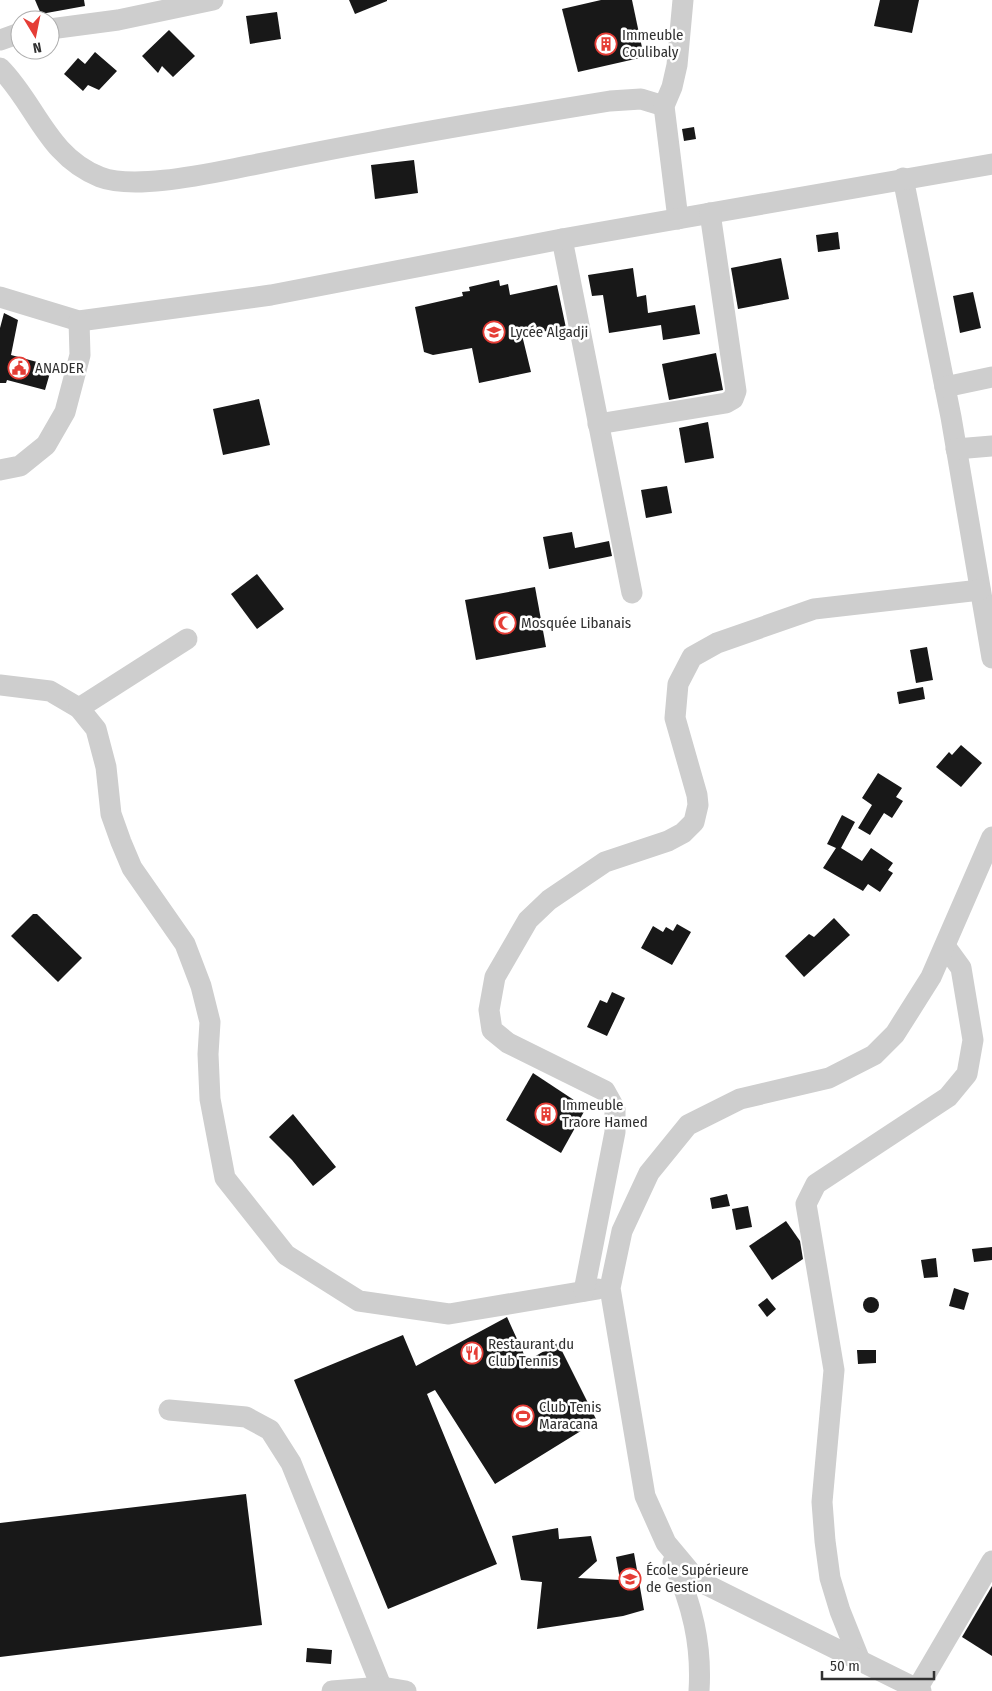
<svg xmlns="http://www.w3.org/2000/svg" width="992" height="1691" viewBox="0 0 992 1691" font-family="'Fira Sans Condensed',sans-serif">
<rect width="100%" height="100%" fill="#fff"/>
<!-- building -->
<g fill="#181818">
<polygon points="35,0 84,0 85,6 41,14"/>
<polygon points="349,0 387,0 387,1 355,14"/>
<polygon points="601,0 632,0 644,57 578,72 562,9"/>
<polygon points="880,0 919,0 912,33 874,26"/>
<polygon points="277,12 281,39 250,44 246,16"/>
<polygon points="169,30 195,56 173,77 162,66 158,73 142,56"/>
<polygon points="95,52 117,71 99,90 88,85 83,91 64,74 78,58 85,64"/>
<polygon points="694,127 696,139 684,141 682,129"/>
<polygon points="414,160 418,193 375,199 371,165"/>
<polygon points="838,232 840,249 818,252 816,235"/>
<polygon points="781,258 789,299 738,309 731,268"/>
<polygon points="633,268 637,297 646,295 648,313 695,305 700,334 663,340 661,325 609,333 603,295 592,296 588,275"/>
<polygon points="499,280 500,286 508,284 510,295 557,285 566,328 522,335 531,372 479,383 472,348 433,355 424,352 415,307 463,296 462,292 470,291 469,287"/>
<polygon points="973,292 981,328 960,333 953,296"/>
<polygon points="4,313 18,320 11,355 52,366 45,390 7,380 6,383 0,383 0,328"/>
<polygon points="716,353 723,390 669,400 662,364"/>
<polygon points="259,399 270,445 223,455 213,409"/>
<polygon points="708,422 714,458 685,463 679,428"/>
<polygon points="667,486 672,513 646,518 641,490"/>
<polygon points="572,532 575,548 609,541 612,556 549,569 543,537"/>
<polygon points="257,574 284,609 257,629 231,594"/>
<polygon points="535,587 546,647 476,660 465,600"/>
<polygon points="927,647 933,680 916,683 910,650"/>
<polygon points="923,687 925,699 899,704 897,692"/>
<polygon points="961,745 982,763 961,787 936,767 949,752 952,755"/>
<polygon points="878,773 902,788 896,797 903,801 892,818 884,813 870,835 858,828 872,805 862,798"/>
<polygon points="842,815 855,822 841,848 862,861 871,848 893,863 888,870 893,873 880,892 868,884 863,891 823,868 836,848 827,844"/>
<polygon points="33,914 37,914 82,958 58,982 11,936"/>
<polygon points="834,918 850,935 804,977 785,956 809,934 814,937"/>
<polygon points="677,924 691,932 672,965 641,948 653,926 663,932 666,927 673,931"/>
<polygon points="612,992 625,998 607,1036 587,1027 600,1000 607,1003"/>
<polygon points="533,1073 586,1108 561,1153 506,1120"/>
<polygon points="293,1114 336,1167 313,1186 292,1160 269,1137"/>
<polygon points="727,1194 730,1206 712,1209 710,1198"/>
<polygon points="748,1206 752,1227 736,1230 732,1209"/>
<polygon points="786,1221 800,1241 803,1259 772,1280 749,1246"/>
<polygon points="992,1247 992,1260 974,1262 972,1249"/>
<polygon points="936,1258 938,1277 924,1278 921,1260"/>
<polygon points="954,1288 969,1293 964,1310 949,1306"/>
<circle cx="871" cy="1305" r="8"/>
<polygon points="767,1298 776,1309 767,1317 758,1305"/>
<polygon points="507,1317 527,1361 558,1343 597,1421 495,1484 435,1390 427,1394 497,1564 388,1609 294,1380 403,1335 416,1366"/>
<polygon points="857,1350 876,1350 876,1363 858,1364"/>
<polygon points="246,1494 262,1625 0,1657 0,1523"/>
<polygon points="558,1528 559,1539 591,1536 597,1561 578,1578 620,1580 616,1557 634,1553 644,1610 623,1616 537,1629 542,1582 521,1580 512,1536"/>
<polygon points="992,1586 992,1656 962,1637"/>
<polygon points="307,1648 332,1650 331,1664 306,1662"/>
</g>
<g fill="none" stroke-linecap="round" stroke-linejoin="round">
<!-- minor -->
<g stroke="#cecece" stroke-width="21">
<polyline points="50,29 118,20 213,0"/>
<polyline points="0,40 20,33"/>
<path d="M 0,68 C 36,104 47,156 100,177 C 136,191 215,172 253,165 C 292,157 332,149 371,142 C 450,127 530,114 610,101 L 641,99 L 664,106"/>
<polyline points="903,178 951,417 992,658"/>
<polyline points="678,219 664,106 672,87 677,65 683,0"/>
<polyline points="562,239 632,593"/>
<polyline points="0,297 79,321 271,295 562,239 992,164"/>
<polyline points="945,387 992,377"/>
<polyline points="598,424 726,403 733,399 736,391 710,213"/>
<polyline points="956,449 992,446"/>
<polyline points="0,470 20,466 46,445 65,412 80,355 79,321"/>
<polyline points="0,685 50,691 79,708 96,729 106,767 111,814 121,842 132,868 185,944 201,986 210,1022 208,1054 210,1099 225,1178 286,1255 359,1301 449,1314 598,1289"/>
<polyline points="79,708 187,639"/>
<polyline points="584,1291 615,1132 615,1109 605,1091 508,1043 492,1030 489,1010 495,977 528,920 549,900 605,862 668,841 683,833 694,822 698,805 697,795 675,718 678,684 692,657 717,643 814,609 980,590"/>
<polyline points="169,1410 246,1417 270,1430 291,1463 383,1691"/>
<path d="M 673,1562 C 692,1604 702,1644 699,1691"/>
<polyline points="860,1661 840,1611 830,1578 825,1541 822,1502 834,1370 806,1204 816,1184 948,1097 967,1074 973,1040 961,968 945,946"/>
<polyline points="917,1689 992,1561"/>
<polyline points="332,1691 382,1687 406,1691"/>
<polyline points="921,1691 697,1580 666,1543 645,1496 610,1288 622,1231 649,1173 688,1125 740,1099 829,1078 874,1055 895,1034 931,977 992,837"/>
</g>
</g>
<!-- icons -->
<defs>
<g id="building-ring" transform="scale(1.125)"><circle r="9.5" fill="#fff" stroke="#e53d36" stroke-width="1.5"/><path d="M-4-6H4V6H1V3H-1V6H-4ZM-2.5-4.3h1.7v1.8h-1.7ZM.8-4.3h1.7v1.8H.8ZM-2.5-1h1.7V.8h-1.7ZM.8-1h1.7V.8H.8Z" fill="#e53d36"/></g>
<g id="school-ring" transform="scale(1.125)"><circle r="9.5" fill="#fff" stroke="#e53d36" stroke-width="1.5"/><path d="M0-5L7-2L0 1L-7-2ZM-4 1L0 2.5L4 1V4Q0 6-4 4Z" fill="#e53d36"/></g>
<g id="civic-ring" transform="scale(1.125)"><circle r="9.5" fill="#fff" stroke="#e53d36" stroke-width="1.5"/><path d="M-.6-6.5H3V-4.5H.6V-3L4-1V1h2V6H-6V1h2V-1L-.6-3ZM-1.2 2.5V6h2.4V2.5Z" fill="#e53d36"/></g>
<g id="mosque-ring" transform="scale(1.125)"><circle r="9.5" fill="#fff" stroke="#e53d36" stroke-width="1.5"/><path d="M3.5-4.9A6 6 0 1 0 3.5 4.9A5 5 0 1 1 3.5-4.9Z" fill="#e53d36"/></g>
<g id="restaurant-ring" transform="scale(1.125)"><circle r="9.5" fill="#fff" stroke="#e53d36" stroke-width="1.5"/><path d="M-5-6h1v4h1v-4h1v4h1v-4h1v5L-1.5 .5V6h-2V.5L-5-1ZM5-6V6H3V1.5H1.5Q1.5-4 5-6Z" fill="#e53d36"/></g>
<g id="stadium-ring" transform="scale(1.125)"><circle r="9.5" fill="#fff" stroke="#e53d36" stroke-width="1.5"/><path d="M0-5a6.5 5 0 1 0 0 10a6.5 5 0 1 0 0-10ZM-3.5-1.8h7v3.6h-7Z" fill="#e53d36"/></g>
<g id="university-ring" transform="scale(1.125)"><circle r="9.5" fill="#fff" stroke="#e53d36" stroke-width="1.5"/><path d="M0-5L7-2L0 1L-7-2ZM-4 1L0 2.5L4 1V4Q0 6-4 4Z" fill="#e53d36"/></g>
</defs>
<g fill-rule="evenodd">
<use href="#building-ring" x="606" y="44"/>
<use href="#school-ring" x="494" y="332"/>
<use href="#civic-ring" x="19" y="368"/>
<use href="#mosque-ring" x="505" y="623"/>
<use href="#building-ring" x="546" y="1114"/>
<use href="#restaurant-ring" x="472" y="1353"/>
<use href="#stadium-ring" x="523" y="1416"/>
<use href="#university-ring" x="630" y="1579"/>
</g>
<g text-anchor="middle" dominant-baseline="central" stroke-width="5" stroke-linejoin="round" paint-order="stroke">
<!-- poi labels -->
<g font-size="15" fill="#313131" stroke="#fff" text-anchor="start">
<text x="622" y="35">Immeuble<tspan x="622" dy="17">Coulibaly</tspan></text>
<text x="510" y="332">Lycée Algadji</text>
<text x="35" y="368">ANADER</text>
<text x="521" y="623">Mosquée Libanais</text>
<text x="562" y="1105">Immeuble<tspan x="562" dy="17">Traore Hamed</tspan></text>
<text x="488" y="1344">Restaurant du<tspan x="488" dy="17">Club Tennis</tspan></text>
<text x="539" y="1407">Club Tenis<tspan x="539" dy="17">Maracana</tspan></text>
<text x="646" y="1570">École Supérieure<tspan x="646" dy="17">de Gestion</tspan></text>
</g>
</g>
<!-- north arrow -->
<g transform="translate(35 35) rotate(170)"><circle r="24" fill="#ffffff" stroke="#adadad"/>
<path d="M0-4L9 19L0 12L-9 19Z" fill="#e53d36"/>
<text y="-8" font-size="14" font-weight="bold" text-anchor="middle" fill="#313131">N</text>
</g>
<!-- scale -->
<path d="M822 1671v8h112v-8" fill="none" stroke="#313131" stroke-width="2.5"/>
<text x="830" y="1671" font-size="15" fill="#313131" stroke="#ffffff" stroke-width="4" paint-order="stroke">50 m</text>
</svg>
